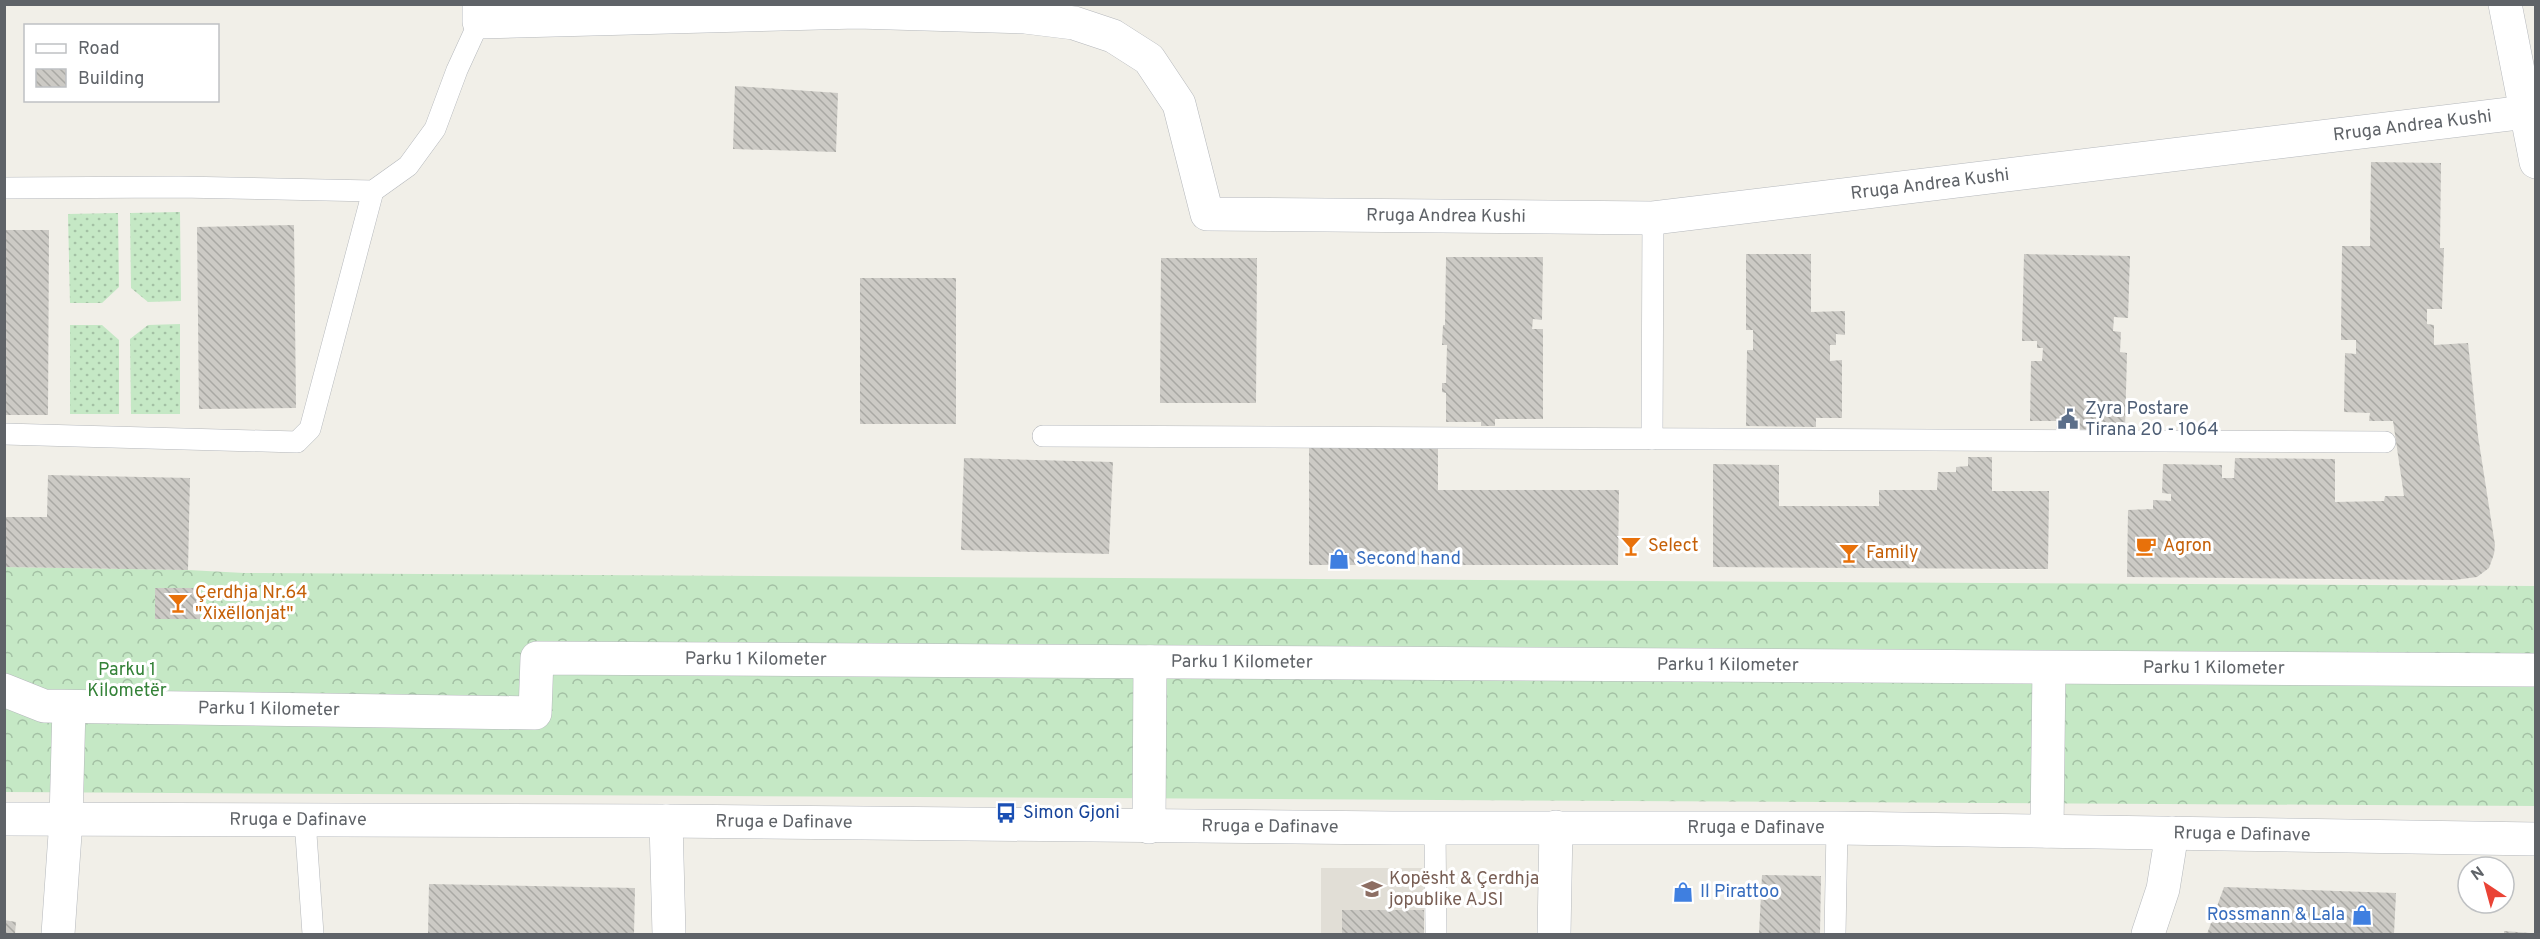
<svg xmlns="http://www.w3.org/2000/svg" width="2540" height="939" viewBox="0 0 2540 939" font-family="Overpass,sans-serif">
<defs>
<pattern id="grass-dots" width="8" height="8" patternUnits="userSpaceOnUse" patternTransform="scale(1.5)"><rect width="8" height="8" fill="#c5e8c5"/><path d="M2 2h.1M6 6h.1" fill="none" stroke="#a3c0a4" stroke-width="1.8" stroke-linecap="round"/></pattern>
<pattern id="forest-crowns" width="20" height="18" patternUnits="userSpaceOnUse" patternTransform="scale(1.5)"><rect width="20" height="18" fill="#c5e8c5"/><path d="M2 6a3 3 0 1 1 6 0M12 15a3 3 0 1 1 6 0" fill="none" stroke="#a3c0a4"/></pattern>
<pattern id="building-back-hatch" width="6" height="6" patternUnits="userSpaceOnUse" patternTransform="scale(1.5)"><rect width="6" height="6" fill="#cccac5"/><path d="M-1 5l2 2M0 0l6 6M5-1l2 2" fill="none" stroke="#a9a8a4"/></pattern>
</defs>
<rect width="100%" height="100%" fill="#f1efe8"/>
<!-- education -->
<rect fill="#e1ded6" x="1321" y="868" width="103" height="66"/>
<!-- grass -->
<g fill="url(#grass-dots)">
<polygon points="180,212 181,301 148,302 131,288 130,213"/>
<polygon points="118,213 119,287 102,303 70,303 68,214"/>
<polygon points="180,324 180,414 131,414 130,339 148,325"/>
<polygon points="70,325 102,325 119,340 119,414 70,414"/>
</g>
<!-- forest -->
<polygon fill="url(#forest-crowns)" points="5,567 188,570 244,573 2535,586 2535,806 5,792"/>
<!-- building -->
<g fill="url(#building-back-hatch)">
<polygon points="735,86 838,93 836,152 733,149"/>
<polygon points="2371,162 2441,163 2440,248 2444,248 2442,309 2427,309 2427,324 2434,325 2434,345 2468,343 2478,436 2495,545 2494,554 2489,568 2477,577 2454,580 2127,577 2128,510 2153,509 2153,500 2171,501 2171,494 2162,493 2163,464 2222,465 2222,478 2234,478 2235,458 2335,459 2335,502 2384,501 2385,496 2404,496 2393,421 2369,421 2370,413 2344,412 2345,353 2356,354 2356,340 2341,340 2342,246 2370,246"/>
<polygon points="294,225 296,408 199,409 197,227"/>
<polygon points="4,230 49,230 48,415 4,415"/>
<polygon points="1746,254 1811,254 1811,312 1845,311 1845,335 1836,334 1836,345 1830,345 1830,361 1842,360 1842,418 1816,418 1816,427 1746,426 1747,350 1753,350 1753,330 1746,330"/>
<polygon points="2024,254 2130,256 2128,318 2114,317 2113,331 2121,332 2120,352 2127,353 2125,430 2056,429 2056,421 2030,421 2031,361 2042,361 2043,348 2037,348 2037,341 2022,341"/>
<polygon points="1446,257 1543,257 1542,320 1533,319 1532,329 1543,329 1543,419 1495,419 1495,426 1481,426 1481,422 1446,422 1446,393 1442,392 1442,383 1446,383 1447,345 1442,345 1443,325 1445,325"/>
<polygon points="1161,258 1257,258 1256,403 1160,403"/>
<rect x="860" y="278" width="96" height="146"/>
<polygon points="1438,447 1438,490 1619,490 1618,565 1309,565 1309,448"/>
<polygon points="1968,457 1992,457 1992,491 2049,491 2048,569 1713,567 1713,464 1779,465 1779,506 1879,506 1879,490 1937,490 1938,472 1956,472 1956,467 1968,466"/>
<polygon points="964,458 1113,462 1109,554 961,550"/>
<polygon points="48,475 190,478 188,570 4,567 4,517 47,517"/>
<rect x="155" y="588" width="45" height="31"/>
<polygon points="1762,875 1821,876 1820,934 1759,934"/>
<polygon points="429,884 635,888 634,934 428,934"/>
<polygon points="2224,887 2396,893 2394,934 2207,934"/>
<rect x="1342" y="910" width="82" height="24"/>
<polygon points="4,920 16,922 15,934 4,934"/>
<polygon points="2504,931 2530,933 2530,934 2504,934"/>
</g>
<g fill="none" stroke-linecap="round" stroke-linejoin="round">
<!-- lane casing -->
<g stroke="#b5b8bc" stroke-width="22">
<g id="lane">
<polyline points="4,188 179,187 373,191 408,166 435,129 457,70 479,22"/>
<polyline points="4,434 297,442 310,429 373,191"/>
<polyline points="1043,436 2385,442"/>
<polyline points="1652,439 1653,218"/>
<polyline points="305,820 313,934"/>
<polyline points="1435,828 1436,934"/>
<polyline points="1835,934 1837,828"/>
</g>
</g>
<!-- street casing -->
<g stroke="#b5b8bc" stroke-width="34">
<g id="street">
<path id="s1" d="M 479,4 L 479,22 L 857,12 L 1025,17 L 1074,23 L 1113,36 L 1149,59 L 1179,104 L 1207,214 L 1653,218 L 2526,112"/>
<polyline points="2505,4 2536,162"/>
<path id="s2" d="M 4,690 L 44,706 L 535,713 L 537,658 L 2536,670"/>
<path id="s3" d="M 4,819 L 666,821 L 1393,828 L 1837,828 L 2536,839"/>
<polyline points="666,821 669,934"/>
<polyline points="1149,827 1150,662"/>
<polyline points="2047,831 2049,668"/>
<polyline points="58,934 66,820 69,707"/>
<polyline points="1554,934 1556,827"/>
<polyline points="2148,934 2163,889 2172,833"/>
</g>
</g>
<!-- lane -->
<use href="#lane" stroke="#fff" stroke-width="21"/>
<!-- street -->
<use href="#street" stroke="#fff" stroke-width="33"/>
</g>
<!-- icons -->
<defs>
<g id="civic-bare" transform="scale(1.62)"><path d="M-.6-6.5H3V-4.5H.6V-3L4-1V1h2V6H-6V1h2V-1L-.6-3ZM-1.2 2.5V6h2.4V2.5Z" fill="#5c6f8a" stroke="#fff" stroke-width="2.5" paint-order="stroke"/></g>
<g id="bar-bare" transform="scale(1.62)"><path d="M-6-5H6L.8 .8V4.5H3.5V6h-7V4.5H-.8V.8Z" fill="#e8710a" stroke="#fff" stroke-width="2.5" paint-order="stroke"/></g>
<g id="cafe-bare" transform="scale(1.62)"><path d="M-5.5-4.5H6V0H3Q3 3.5 0 3.5H-2.5Q-5.5 3.5-5.5 0ZM3-3.2v2h1.7v-2ZM-6 4.5H4V6H-6Z" fill="#e8710a" stroke="#fff" stroke-width="2.5" paint-order="stroke"/></g>
<g id="shop-bare" transform="scale(1.62)"><path d="M-5-2.5h2.3a2.7 3.5 0 0 1 5.4 0H5L5.5 6h-11ZM-1.5-2.5h3a1.5 2.3 0 0 0-3 0Z" fill="#3f7fe0" stroke="#fff" stroke-width="2.5" paint-order="stroke"/></g>
<g id="bus-bare" transform="scale(1.62)"><path d="M-5-6H5V4H4V6H2V4H-2V6H-4V4H-5ZM-3.5-4V0h7V-4ZM-3.5 1.2v1.5H-2V1.2ZM2 1.2v1.5H3.5V1.2Z" fill="#1a4fb4" stroke="#fff" stroke-width="2.5" paint-order="stroke"/></g>
<g id="school-bare" transform="scale(1.62)"><path d="M0-5L7-2L0 1L-7-2ZM-4 1L0 2.5L4 1V4Q0 6-4 4Z" fill="#8d6e63" stroke="#fff" stroke-width="2.5" paint-order="stroke"/></g>
</defs>
<g fill-rule="evenodd">
<use href="#civic-bare" x="2068" y="419"/>
<use href="#bar-bare" x="1631" y="546"/>
<use href="#cafe-bare" x="2146" y="546"/>
<use href="#bar-bare" x="1849" y="553"/>
<use href="#shop-bare" x="1339" y="559"/>
<use href="#bar-bare" x="178" y="603"/>
<use href="#bus-bare" x="1006" y="813"/>
<use href="#school-bare" x="1372" y="889"/>
<use href="#shop-bare" x="1683" y="892"/>
<use href="#shop-bare" x="2362" y="915"/>
</g>
<g text-anchor="middle" dominant-baseline="central" stroke-width="6" stroke-linejoin="round" paint-order="stroke">
<!-- street labels -->
<g font-size="18" fill="#5f6368" stroke="#fff">
<text stroke="none"><textPath href="#s1" startOffset="2076">Rruga Andrea Kushi</textPath></text>
<text stroke="none"><textPath href="#s1" startOffset="1590">Rruga Andrea Kushi</textPath></text>
<text stroke="none"><textPath href="#s1" startOffset="1104">Rruga Andrea Kushi</textPath></text>
<text stroke="none"><textPath href="#s2" startOffset="808">Parku 1 Kilometer</textPath></text>
<text stroke="none"><textPath href="#s2" startOffset="1294">Parku 1 Kilometer</textPath></text>
<text stroke="none"><textPath href="#s2" startOffset="1780">Parku 1 Kilometer</textPath></text>
<text stroke="none"><textPath href="#s2" startOffset="2266">Parku 1 Kilometer</textPath></text>
<text stroke="none"><textPath href="#s2" startOffset="268">Parku 1 Kilometer</textPath></text>
<text stroke="none"><textPath href="#s3" startOffset="294">Rruga e Dafinave</textPath></text>
<text stroke="none"><textPath href="#s3" startOffset="780">Rruga e Dafinave</textPath></text>
<text stroke="none"><textPath href="#s3" startOffset="1266">Rruga e Dafinave</textPath></text>
<text stroke="none"><textPath href="#s3" startOffset="1752">Rruga e Dafinave</textPath></text>
<text stroke="none"><textPath href="#s3" startOffset="2238">Rruga e Dafinave</textPath></text>
</g>
<!-- service labels -->
<g font-size="18" fill="#4e5e75" stroke="#fff" text-anchor="start">
<text x="2085" y="409">Zyra Postare<tspan x="2085" dy="21">Tirana 20 - 1064</tspan></text>
</g>
<!-- food labels -->
<g font-size="18" fill="#c56008" stroke="#fff" text-anchor="start">
<text x="1648" y="546">Select</text>
<text x="2163" y="546">Agron</text>
<text x="1866" y="553">Family</text>
<text x="195" y="593">Çerdhja Nr.64<tspan x="195" dy="21">"Xixëllonjat"</tspan></text>
</g>
<!-- shop labels -->
<g font-size="18" fill="#366cbe" stroke="#fff" text-anchor="start">
<text x="1356" y="559">Second hand</text>
<text x="1700" y="892">Il Pirattoo</text>
<text x="2345" y="915" text-anchor="end">Rossmann &amp; Lala</text>
</g>
<!-- park labels -->
<g font-size="18" fill="#348238" stroke="#fff">
<text x="127" y="670">Parku 1<tspan x="127" dy="21">Kilometër</tspan></text>
</g>
<!-- transit labels -->
<g font-size="18" fill="#164399" stroke="#fff" text-anchor="start">
<text x="1023" y="813">Simon Gjoni</text>
</g>
<!-- education labels -->
<g font-size="18" fill="#785e54" stroke="#fff" text-anchor="start">
<text x="1389" y="879">Kopësht &amp; Çerdhja<tspan x="1389" dy="21">jopublike AJSI</tspan></text>
</g>
</g>
<!-- border -->
<rect width="2540" height="939" fill="none" stroke="#5f6368" stroke-width="12"/>
<!-- legend -->
<rect x="24" y="24" width="195" height="78" fill="#ffffff" stroke="#bfc1c3" stroke-width="1.5"/>
<rect x="36" y="44" width="30" height="9" fill="#ffffff" stroke="#bfc1c3" stroke-width="1.5"/>
<text x="78" y="54" font-size="18" fill="#5f6368">Road</text>
<rect x="36" y="69" width="30" height="18" fill="url(#building-back-hatch)" stroke="#bfc1c3" stroke-width="1.5"/>
<text x="78" y="84" font-size="18" fill="#5f6368">Building</text>
<!-- north arrow -->
<g transform="translate(2486 885) rotate(324)"><circle r="28" fill="#ffffff" stroke="#bfc1c3" stroke-width="1.5"/>
<path d="M0-4.5L10 22L0 15L-10 22Z" fill="#ea4335"/>
<text y="-9" font-size="16" font-weight="bold" text-anchor="middle" fill="#5f6368">N</text>
</g>
</svg>
